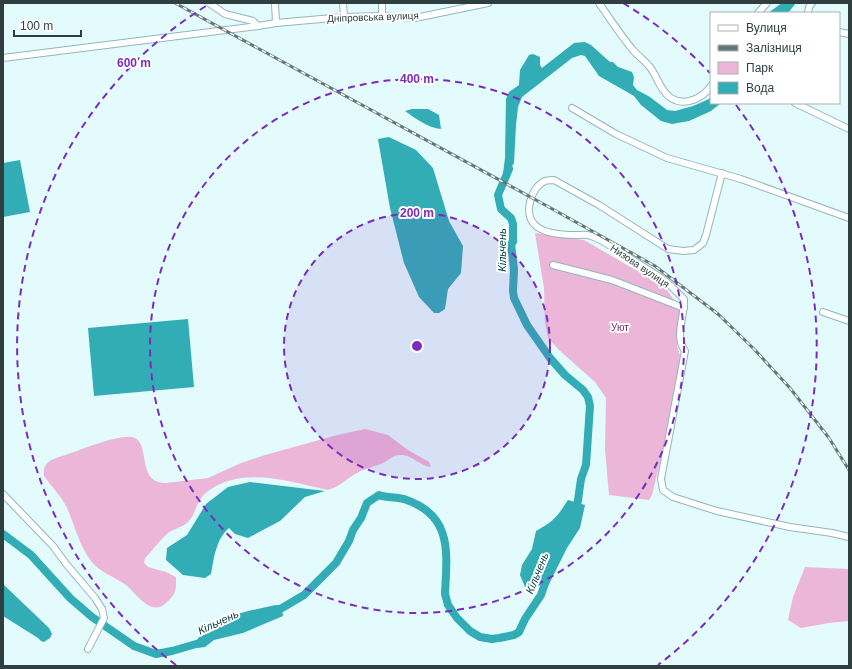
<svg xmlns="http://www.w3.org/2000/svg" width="852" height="669" viewBox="0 0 852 669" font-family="Arial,sans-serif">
<rect width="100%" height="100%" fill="#e3fbfd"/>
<!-- green -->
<g fill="#ecb6d8">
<polygon points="535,233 584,240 665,287 680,309 677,346 681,358 661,458 652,495 649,500 609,495 605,449 606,398 595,382 559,350 548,338 545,322 544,288"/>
<path d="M 365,429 L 388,435 L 408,450 L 429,462 L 431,467 C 420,466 411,454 400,455 C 393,455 389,460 383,463 C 375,467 365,468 357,473 C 347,478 340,487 328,490 C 289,482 242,465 207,492 C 196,500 196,515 187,523 C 182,527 174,529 168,533 C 160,540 153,550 145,558 L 144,563 L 148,567 L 166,572 L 176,577 C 176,589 177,593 167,602 C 151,618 138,595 126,585 C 114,576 100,573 91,561 C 79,545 75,526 67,508 C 62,497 51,486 44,476 C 42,463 50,460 62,456 C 78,451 117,434 132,437 C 152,441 135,483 166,483 L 208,478 L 241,463 L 265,455 L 337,435 Z"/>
<polygon points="805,567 849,569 849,621 829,623 801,628 788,620 793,597"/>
</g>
<!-- water -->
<g fill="#32acb5">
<polygon points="782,3 796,3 788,13 768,13"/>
<polygon points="585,42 591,45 610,62 613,62 618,67 632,72 634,77 633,85 637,90 650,97 667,110 675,111 693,106 709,99 711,96 711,103 721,103 711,111 689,121 672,124 661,121 641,105 634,96 599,76 585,56 581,55 572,58 522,97 518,107 516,125 514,163 508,173 508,180 505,179 503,174 505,158 506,99 509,92 519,85 520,70 529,55 533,54 540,57 540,65 542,68 574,43"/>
<path d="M 412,109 L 428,109 L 439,115 L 441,129 C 428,128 415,118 405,111 Z"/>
<polygon points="389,137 416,150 433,168 449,221 463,246 461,273 448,289 445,309 439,313 434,313 419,297 404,263 390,208 378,139"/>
<polygon points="20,160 30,212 3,217 3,163"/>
<polygon points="188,319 194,387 94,396 88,328"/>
<path d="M 250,482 L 325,491 L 305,497 L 280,521 L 248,538 L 235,534 L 229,528 C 216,539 214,558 211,574 L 205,578 L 183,575 L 166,560 L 167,548 L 187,535 L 206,504 L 228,487 Z"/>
<path d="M 568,500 L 585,505 L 580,528 L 567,548 L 548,586 L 545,585 L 525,587 L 520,575 L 522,565 L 532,549 L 536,531 C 554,521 557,517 568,500 Z"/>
<polygon points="3,584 49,628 52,634 50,638 44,642 41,641 38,638 3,616"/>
<path d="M 276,605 L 282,608 L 283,616 L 243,633 L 214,640 L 205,647 L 197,648 L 194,646 C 206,617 249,611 276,605 Z"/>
</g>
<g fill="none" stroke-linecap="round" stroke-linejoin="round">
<!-- river -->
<g stroke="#32acb5" stroke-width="8">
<polyline points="509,169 498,195 501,209 511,218 513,224 513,242 511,244 514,269 513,291 514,298 527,325 550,358 565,375 583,390 588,397 590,406 586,465 581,479 577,507 575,511"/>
<polyline points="3,534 31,555 70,598 92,617 134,646 156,654 172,651 203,642"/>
<path d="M 272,611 L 282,608 L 304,595 L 336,563 L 349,541 L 353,530 L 361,518 L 367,503 L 379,495 C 387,498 396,497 404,499 C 453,515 447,552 445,594 L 448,605 L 457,618 L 470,631 L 480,637 L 492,639 L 499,638 L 514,635 L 519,632 L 525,619 L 541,595 L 548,575"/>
</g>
<!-- minor casing -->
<g stroke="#90b7ba" stroke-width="8">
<g id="minor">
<polyline points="209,3 225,14 253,21 258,26"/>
<polyline points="275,3 276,23"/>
<polyline points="343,3 344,17"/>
<polyline points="382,3 382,16"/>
<path d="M 599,3 C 610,19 621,36 633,50 C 638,56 644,60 649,66 C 657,75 660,91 671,98 C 685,107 703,98 711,86"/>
<polyline points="758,13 767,3"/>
<polyline points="808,13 809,7 812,3"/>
<polyline points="839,32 849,34"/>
<polyline points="3,58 258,26 276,23 344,17 382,16 415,18 488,3"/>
<polyline points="795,103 849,129"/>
<polyline points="572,108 616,134 667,158 741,179 849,218"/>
<path d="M 722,173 L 706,235 L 703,243 L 694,250 L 683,251 L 668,249 L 599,205 L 554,180 C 552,180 548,180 545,181 C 531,187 523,214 535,225 C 544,234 564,235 576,235 C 581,235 586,234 591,236 C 602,239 613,248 623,254 C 637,263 651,271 664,280 C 671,286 678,293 684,299 C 685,316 674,336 685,351 L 661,479 L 663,490 L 673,497 L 717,511 L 790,527 L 832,533 L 849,537"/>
<polyline points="553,265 612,280 684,308"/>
<polyline points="823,312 849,321"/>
<polyline points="3,494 53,546 67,565 95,598 102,609 104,618 88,649"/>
</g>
</g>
<!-- minor -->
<use href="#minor" stroke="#fff" stroke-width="6"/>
<!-- rail casing -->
<g stroke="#647778" stroke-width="3">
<polyline id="rail" points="175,3 547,206 655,266 718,314 754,349 790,388 829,438 849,470"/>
</g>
<!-- rail -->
<use href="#rail" stroke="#fff" stroke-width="1.5" stroke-dasharray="4.5" stroke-linecap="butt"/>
</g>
<!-- distance rings -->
<circle cx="417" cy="346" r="133" fill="#7b2cbf" fill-opacity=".12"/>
<g fill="none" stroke="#7b2cbf" stroke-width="2" stroke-dasharray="7 5">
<circle cx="417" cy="346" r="133"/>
<circle cx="417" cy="346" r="267"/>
<path d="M176 665A400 400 0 0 1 211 3M623 3A400 400 0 0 1 710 73M736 105A400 400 0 0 1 658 665"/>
</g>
<g text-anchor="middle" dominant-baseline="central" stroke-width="4" stroke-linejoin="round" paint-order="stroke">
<!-- street labels -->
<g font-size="10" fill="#2f3f40" stroke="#fff">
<text transform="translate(373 17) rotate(-2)">Дніпровська вулиця</text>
<text transform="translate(640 266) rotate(34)">Низова вулиця</text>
</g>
<!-- park labels -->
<g font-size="10" fill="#6f1d59" stroke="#fff">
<text x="620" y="327">Уют</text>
</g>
<!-- water labels -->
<g font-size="11" font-style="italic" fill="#053d41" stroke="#fff">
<text transform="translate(502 250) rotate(-90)">Кільчень</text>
<text transform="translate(537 573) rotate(-68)">Кільчень</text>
<text transform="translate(218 622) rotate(-25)">Кільчень</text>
</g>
</g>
<circle cx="417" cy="346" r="6" fill="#7b2cbf" stroke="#fff" stroke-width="2"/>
<g font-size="12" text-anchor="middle" font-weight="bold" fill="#7b2cbf" stroke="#fff" stroke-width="4" stroke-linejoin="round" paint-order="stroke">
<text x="134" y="67">600 m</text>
<text x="417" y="83">400 m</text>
<text x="417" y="217">200 m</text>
</g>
<!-- border -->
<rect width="852" height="669" fill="none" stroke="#2f3f40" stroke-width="8"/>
<!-- legend -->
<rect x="710" y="12" width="130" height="92" fill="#ffffff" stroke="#acb2b3"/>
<rect x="718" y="25" width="20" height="6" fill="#ffffff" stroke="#acb2b3"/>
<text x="746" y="32" font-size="12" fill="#2f3f40">Вулиця</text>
<rect x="718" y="45" width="20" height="6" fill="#647778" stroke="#acb2b3"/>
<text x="746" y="52" font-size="12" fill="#2f3f40">Залізниця</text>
<rect x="718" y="62" width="20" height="12" fill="#ecb6d8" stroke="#acb2b3"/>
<text x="746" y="72" font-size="12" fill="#2f3f40">Парк</text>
<rect x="718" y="82" width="20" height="12" fill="#32acb5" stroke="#acb2b3"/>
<text x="746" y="92" font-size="12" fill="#2f3f40">Вода</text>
<!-- scale -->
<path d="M14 30v6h67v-6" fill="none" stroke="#2f3f40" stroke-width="2"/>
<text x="20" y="30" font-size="12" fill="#2f3f40" stroke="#ffffff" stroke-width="3" paint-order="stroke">100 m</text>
</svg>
